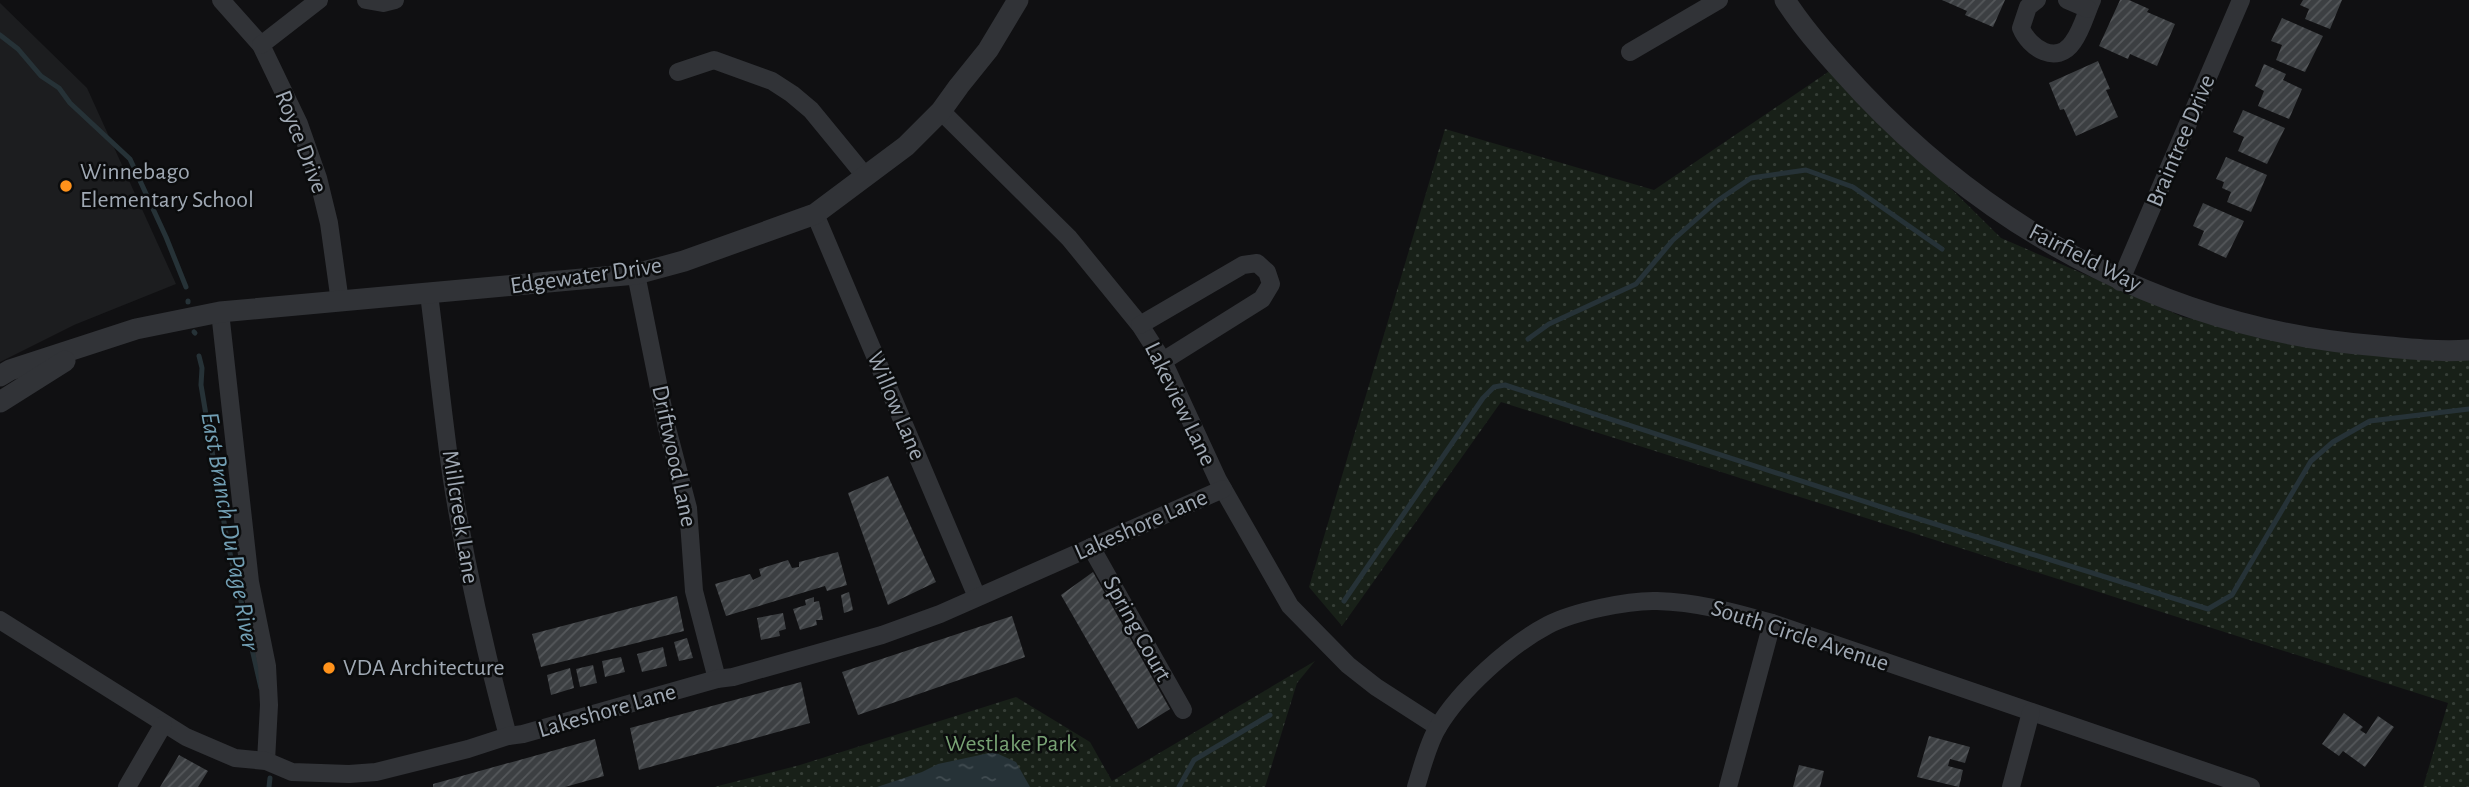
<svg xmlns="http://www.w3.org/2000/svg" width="2469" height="787" viewBox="0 0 2469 787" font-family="'Alegreya Sans',sans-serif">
<defs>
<pattern id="park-dots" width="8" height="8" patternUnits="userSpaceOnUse" patternTransform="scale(1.75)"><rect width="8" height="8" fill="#182018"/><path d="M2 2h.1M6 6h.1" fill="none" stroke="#363e37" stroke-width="1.8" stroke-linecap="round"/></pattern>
<pattern id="water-ripples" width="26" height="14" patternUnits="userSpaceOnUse" patternTransform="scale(1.75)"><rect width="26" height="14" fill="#263237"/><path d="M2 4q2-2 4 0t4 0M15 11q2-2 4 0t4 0" fill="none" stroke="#424d52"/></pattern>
<pattern id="building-hatch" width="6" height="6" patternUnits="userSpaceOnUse" patternTransform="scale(1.75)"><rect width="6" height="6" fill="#3c3f42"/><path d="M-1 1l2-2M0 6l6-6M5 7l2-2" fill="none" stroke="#55585b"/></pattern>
</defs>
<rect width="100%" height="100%" fill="#101012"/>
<!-- built -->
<polygon fill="#1c1d1f" points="0,3 87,88 176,284 74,325 0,362"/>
<!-- park -->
<g fill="url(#park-dots)">
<polygon points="1831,70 2001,238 2183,317 2345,351 2469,354 2469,787 2423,787 2448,703 1501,402 1342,626 1309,587 1445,129 1654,190"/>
<polygon points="1315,661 1297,683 1265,787 714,787 800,765 1016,697 1090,742 1112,781"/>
</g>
<!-- water -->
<polygon fill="url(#water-ripples)" points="994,752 1016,762 1030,787 877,787 922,772 938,764"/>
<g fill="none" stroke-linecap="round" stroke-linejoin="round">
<!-- stream -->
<g stroke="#263237" stroke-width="5">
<polyline points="0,35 18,49 41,76 59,88 70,103 130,159 166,237 186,287"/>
<polyline points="188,301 188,302"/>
<polyline points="194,332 195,333"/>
<polyline points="1528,339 1549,324 1636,284 1673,240 1717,201 1751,178 1806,170 1853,187 1942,249"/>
<polyline points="199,356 202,368 201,385 227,540 261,688"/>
<polyline points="1344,601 1483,398 1494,387 1505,385 1903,514 2208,609 2232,595 2311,461 2333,442 2370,421 2469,409"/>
<polyline points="269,787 270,778"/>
<polyline points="1179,787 1194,760 1270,715"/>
</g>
</g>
<!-- building -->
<g fill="url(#building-hatch)">
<polygon points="1942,0 2005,0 1993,27 1965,15 1967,11"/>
<polygon points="2120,0 2129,0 2149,9 2147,12 2175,24 2157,66 2130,54 2128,59 2099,46"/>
<polygon points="2303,0 2342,0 2330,29 2305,19 2309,9 2300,5"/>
<polygon points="2282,18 2323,36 2305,72 2276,60 2282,45 2271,41"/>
<polygon points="2098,61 2110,89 2106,90 2118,117 2076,136 2064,109 2060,110 2049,83"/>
<polygon points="2264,64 2286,74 2283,80 2302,89 2289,119 2258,106 2264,91 2255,86"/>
<polygon points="2243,110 2285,128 2267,164 2238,151 2244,137 2233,132"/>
<polygon points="2226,157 2267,175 2251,212 2227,202 2231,192 2222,188 2224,182 2216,179"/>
<polygon points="2203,203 2244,221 2226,258 2198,245 2204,231 2193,226"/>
<polygon points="888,476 936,582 888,605 848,493"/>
<polygon points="838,552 847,585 827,591 825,586 726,616 715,584 750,574 753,580 761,576 759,569 788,560 792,568 799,567 799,562"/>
<polygon points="1093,572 1170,709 1138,729 1061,595"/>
<polygon points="849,592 853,610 844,613 841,595"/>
<polygon points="677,596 684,631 541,667 532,634"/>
<polygon points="814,597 814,602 819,601 823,620 816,620 817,625 800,630 793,609 806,605 805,600"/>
<polygon points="783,613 786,629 779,631 780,636 761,640 757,618"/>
<polygon points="1012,616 1025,657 858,715 842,672"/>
<polygon points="687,638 693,658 679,661 674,642"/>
<polygon points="663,647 667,666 642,672 637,654"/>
<polygon points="621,657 625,672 605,677 602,661"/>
<polygon points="593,665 597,683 580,687 576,669"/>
<polygon points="570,668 574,688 551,695 547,675"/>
<polygon points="801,682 810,723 639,770 630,728"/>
<polygon points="2344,713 2363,727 2360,730 2366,734 2378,716 2394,727 2365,767 2343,751 2339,756 2322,744"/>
<polygon points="1929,736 1970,747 1965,763 1950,759 1948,766 1963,770 1959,787 1917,777"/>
<polygon points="595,739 604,776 565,787 433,787 433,784"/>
<polygon points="179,755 208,771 198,787 160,787"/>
<polygon points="1799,765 1824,771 1820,787 1793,787"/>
</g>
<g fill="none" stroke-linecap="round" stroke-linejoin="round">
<!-- minor -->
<g stroke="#313337" stroke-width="18">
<polyline points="221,0 261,45 299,124 318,178 329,223 340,302"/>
<polyline points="366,0 383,3 395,0"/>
<path d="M 2037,0 L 2028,7 L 2021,28 C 2029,48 2057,66 2073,42 C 2082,30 2086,13 2092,0"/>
<polyline points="2067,0 2088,9"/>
<polyline points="261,45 319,0"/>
<polyline points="1630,52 1719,0"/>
<polyline points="678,72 714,60 772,81 792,94 811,110 866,177"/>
<polyline points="941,111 1069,238 1140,325 1163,361 1218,480 1290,606 1348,665 1376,687 1438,727"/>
<polyline points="815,214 977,597"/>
<polyline points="636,274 667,428 688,508 694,591 717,679"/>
<polyline points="2120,282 2241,0"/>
<path d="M 429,294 C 437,356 443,418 452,480 C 466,567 485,651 508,736"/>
<polyline points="220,312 250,582 267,666 269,705 266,761"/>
<polyline points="1140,325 1243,265 1257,263 1267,272 1271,284 1262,299 1163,361"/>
<polyline points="1091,547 1183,710"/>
<polyline points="0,620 186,737 235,758 266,761 292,772 349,774 376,772 468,749 508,736 523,734 717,679 733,677 882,635 940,614 1223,489"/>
<polyline points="127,787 163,725"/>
<path d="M 1416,787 C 1422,768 1428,743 1438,727 C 1460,690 1510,645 1548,625 C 1573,612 1628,600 1657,601 C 1697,602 1733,612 1772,623 L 2251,787"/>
<polyline points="1728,787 1772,623"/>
<polyline points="2011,787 2031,712"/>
</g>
<!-- tertiary -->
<g stroke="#313337" stroke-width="21">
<path d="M 1785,0 C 1807,34 1835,64 1863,94 C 2000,238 2179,331 2379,346 C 2409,349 2439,352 2469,350"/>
<polyline points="0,376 10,370 136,329 220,312 636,274 684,261 815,214 906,146 941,111 959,86 988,50 1018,0"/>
<polyline points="0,402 65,361"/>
</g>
</g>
<!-- markers -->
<g fill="#ff921b" stroke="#0b0c0d" stroke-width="2.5">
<circle cx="66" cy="186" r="7"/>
<circle cx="329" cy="668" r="7"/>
</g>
<g text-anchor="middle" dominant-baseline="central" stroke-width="5" stroke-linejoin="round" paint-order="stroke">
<!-- street labels -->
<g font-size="24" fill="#a0a9b4" stroke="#0b0c0d">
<text transform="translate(2181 141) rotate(-67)">Braintree Drive</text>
<text transform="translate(301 142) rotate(69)">Royce Drive</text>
<text transform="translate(2085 258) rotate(27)">Fairfield Way</text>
<text transform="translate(586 276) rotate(-8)">Edgewater Drive</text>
<text transform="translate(1180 404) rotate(64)">Lakeview Lane</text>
<text transform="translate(896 406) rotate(67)">Willow Lane</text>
<text transform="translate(674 456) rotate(78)">Driftwood Lane</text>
<text transform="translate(460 517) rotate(81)">Millcreek Lane</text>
<text transform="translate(1141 525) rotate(-24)">Lakeshore Lane</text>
<text transform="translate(1137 629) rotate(61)">Spring Court</text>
<text transform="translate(1800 636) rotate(18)">South Circle Avenue</text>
<text transform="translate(607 711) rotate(-16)">Lakeshore Lane</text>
</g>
<!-- poi labels -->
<g font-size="24" fill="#a0a9b4" stroke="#0b0c0d" text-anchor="start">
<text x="80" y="172">Winnebago<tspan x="80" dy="28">Elementary School</tspan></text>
<text x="343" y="668">VDA Architecture</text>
</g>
<!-- park labels -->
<g font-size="24" fill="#78a274" stroke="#0b0c0d">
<text x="1011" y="744">Westlake Park</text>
</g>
<!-- water labels -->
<g font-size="26" font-style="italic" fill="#729fb4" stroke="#0b0c0d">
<text transform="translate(230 531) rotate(80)">East Branch Du Page River</text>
</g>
</g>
</svg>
